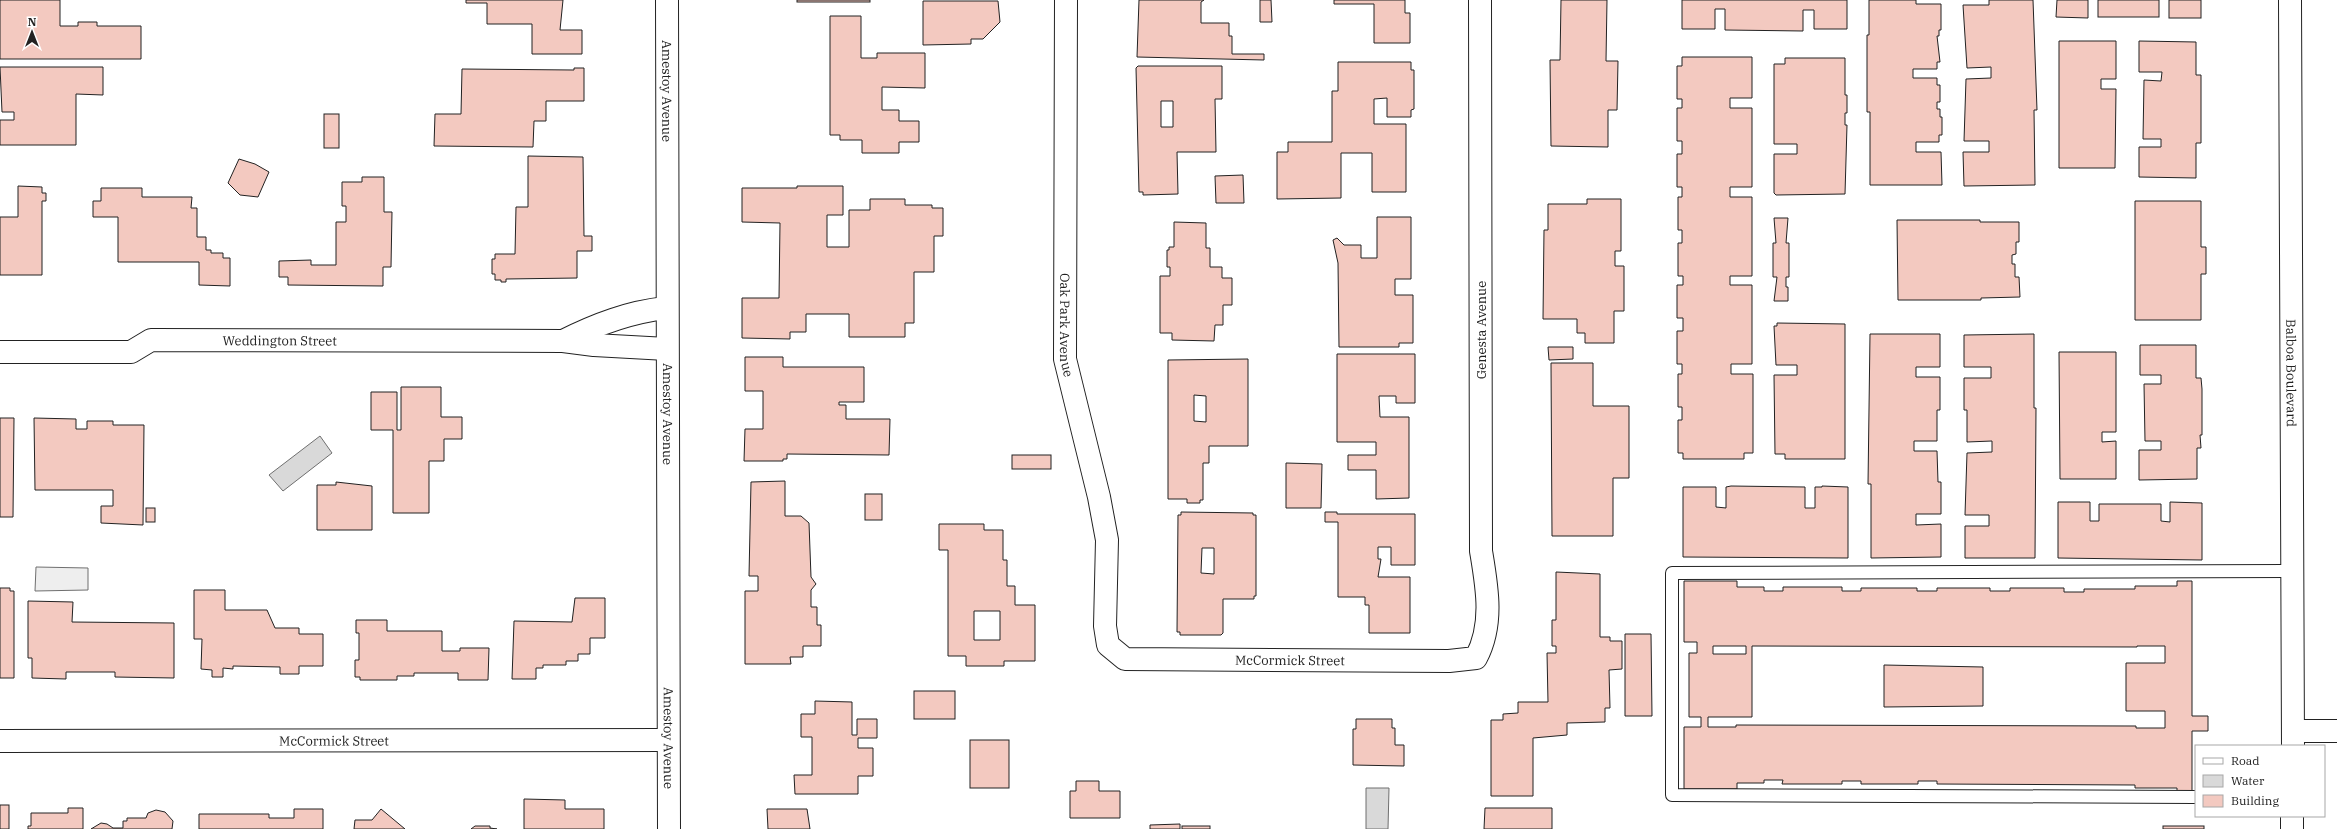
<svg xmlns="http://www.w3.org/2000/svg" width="2337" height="829" viewBox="0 0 2337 829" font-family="'IBM Plex Serif',serif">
<rect width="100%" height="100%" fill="#fff"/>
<!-- green -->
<polygon fill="#eee" stroke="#6f6f6f" points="36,567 88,568 88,590 35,591"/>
<!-- water -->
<g fill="#d9d9d9" stroke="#6f6f6f">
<polygon points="320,436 332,453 283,491 269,475"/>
<polygon points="1366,788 1389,788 1388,829 1366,829"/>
</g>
<!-- building -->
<g fill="#f3c9c0" stroke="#222" fill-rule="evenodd">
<polygon points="0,0 60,0 60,26 78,26 78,22 97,22 97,26 141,26 141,59 0,59"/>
<polygon points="466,0 563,0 560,30 582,30 582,54 532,54 532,24 487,24 487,3 466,3"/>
<rect x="797" y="0" width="73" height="2"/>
<polygon points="1139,0 1204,0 1201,2 1201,23 1229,23 1229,36 1232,36 1232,54 1264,54 1264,60 1137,57"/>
<polygon points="1260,0 1271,0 1272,22 1260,22"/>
<polygon points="1334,0 1405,0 1405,13 1410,13 1410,43 1374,43 1374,4 1334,4"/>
<polygon points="1561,0 1607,0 1606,61 1618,61 1617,110 1608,110 1608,147 1551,146 1550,60 1560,60"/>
<polygon points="1682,0 1847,0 1847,29 1814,29 1814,10 1803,10 1803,31 1725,30 1725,9 1715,9 1715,29 1682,29"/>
<polygon points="1869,0 1916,0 1916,4 1941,4 1941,30 1939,30 1939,36 1937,36 1940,62 1937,62 1937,69 1913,69 1913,78 1937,78 1937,85 1940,85 1940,102 1937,102 1937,109 1940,109 1940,117 1942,117 1942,135 1939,135 1939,142 1916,142 1916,152 1941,152 1942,185 1870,185 1870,112 1867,112 1867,35 1869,35"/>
<polygon points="1989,0 2033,0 2037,110 2034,110 2035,185 1964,186 1963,152 1989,152 1989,141 1964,141 1966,79 1991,78 1991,67 1967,68 1963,5 1989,5"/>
<polygon points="2057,0 2088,0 2088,18 2056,17"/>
<rect x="2098" y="0" width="61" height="17"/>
<rect x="2169" y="0" width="32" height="18"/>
<polygon points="923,1 998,1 1000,22 983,39 971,39 971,44 923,45"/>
<polygon points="830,16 861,16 861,58 877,58 877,53 925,53 925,88 882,87 882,110 899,110 899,121 919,121 919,142 899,142 899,153 862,153 862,140 840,140 840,135 830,135"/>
<polygon points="2059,41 2116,41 2116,79 2101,79 2101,89 2116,89 2115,168 2059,168"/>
<polygon points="2139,41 2196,42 2196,75 2201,75 2201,143 2196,143 2196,178 2139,177 2139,147 2161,147 2161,139 2143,139 2144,80 2161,81 2162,72 2139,72"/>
<polygon points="1682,57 1752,57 1752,98 1730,98 1730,108 1752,108 1752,187 1730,187 1730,197 1752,197 1752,276 1730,276 1730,285 1752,285 1752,364 1731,364 1731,374 1753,374 1753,453 1744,453 1744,459 1683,459 1683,453 1678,453 1678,420 1682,420 1682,407 1678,407 1678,374 1682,374 1682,364 1677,364 1677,331 1683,331 1683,318 1677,318 1677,285 1683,285 1683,276 1678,276 1678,243 1682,243 1682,230 1678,230 1678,197 1682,197 1682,187 1677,187 1677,154 1682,154 1682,141 1677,141 1677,108 1682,108 1682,99 1677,99 1677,66 1682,66"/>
<polygon points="1785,58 1845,58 1845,95 1847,95 1847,113 1845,113 1845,125 1847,125 1845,194 1776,195 1774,193 1774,154 1797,154 1797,144 1774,144 1774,64 1785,64"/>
<polygon points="1338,62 1411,62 1411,70 1414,70 1414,109 1411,110 1411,117 1387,117 1387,98 1374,99 1374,124 1406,124 1406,192 1372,192 1372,153 1341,153 1341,198 1277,199 1277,152 1288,152 1288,142 1332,142 1332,91 1338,91"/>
<path d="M 1138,66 L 1222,66 L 1222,99 L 1215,99 L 1216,152 L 1177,152 L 1178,194 L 1143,195 L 1143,192 L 1139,192 L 1136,68 ZM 1161,101 L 1173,101 L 1173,127 L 1161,127 Z"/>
<polygon points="0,67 103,67 103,95 76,94 76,145 0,145 0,120 14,120 14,112 2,112"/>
<polygon points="574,68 584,68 584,101 546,101 546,121 534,121 533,147 434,146 435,114 461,114 462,69 574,70"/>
<rect x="324" y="114" width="15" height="34"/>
<polygon points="528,156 583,157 584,236 592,236 592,251 577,251 577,278 506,279 506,282 501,282 501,280 495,280 495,274 492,274 492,259 495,259 495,254 515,254 516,207 528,207"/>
<polygon points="239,159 255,164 269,172 258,197 240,195 228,183"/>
<polygon points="1243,175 1244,203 1216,203 1215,176"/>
<polygon points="362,177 384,177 384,212 392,212 391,267 383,267 383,286 288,285 288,277 279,277 279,261 311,260 311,265 336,265 336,222 346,222 346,206 342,206 342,182 362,182"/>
<polygon points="18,186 42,187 42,193 46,193 46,201 42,201 42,275 0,275 0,217 18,217"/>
<polygon points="797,186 843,186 843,215 827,215 827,247 849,247 849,210 870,210 870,199 905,199 905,205 932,205 932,208 943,208 943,236 934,236 934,272 914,272 914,323 905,323 905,337 849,337 849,314 806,314 806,332 790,332 790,339 742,338 742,298 779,298 780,223 742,222 742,188 797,188"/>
<polygon points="101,188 142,188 142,197 192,197 191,208 197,208 197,237 206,237 206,250 211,250 211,253 223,253 223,258 230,258 230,286 199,285 199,262 118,262 118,217 93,217 93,201 101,201"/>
<polygon points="1587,199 1621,199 1621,251 1615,251 1615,266 1624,266 1624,311 1614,311 1614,343 1585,343 1585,333 1577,333 1577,319 1543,319 1544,230 1548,230 1548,204 1587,204"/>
<polygon points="2135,201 2201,201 2201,247 2206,247 2206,274 2201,274 2201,320 2135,320"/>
<polygon points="1377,217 1411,217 1411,279 1395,279 1395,295 1413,295 1413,343 1399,343 1399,347 1339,347 1338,263 1333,240 1337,238 1344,245 1361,245 1361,258 1377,258"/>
<polygon points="1774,218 1788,218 1786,243 1789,243 1789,277 1786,277 1786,287 1788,287 1788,301 1774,301 1777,277 1773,277 1773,243 1776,243"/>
<polygon points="1897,220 1980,220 1980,222 2019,222 2019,242 2016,242 2016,254 2012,255 2012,264 2015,264 2015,277 2019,277 2020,297 1981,298 1981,300 1898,300"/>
<polygon points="1174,222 1206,223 1206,248 1210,248 1210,267 1222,267 1222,278 1232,278 1232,305 1223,305 1223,325 1215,325 1214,341 1172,340 1172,333 1160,333 1160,276 1170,276 1170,267 1167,267 1167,250 1169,250 1169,247 1174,247"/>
<polygon points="1777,323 1845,324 1845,459 1785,459 1785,454 1775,454 1774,375 1797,375 1797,365 1776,365 1774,326 1777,326"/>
<polygon points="1870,334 1940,334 1940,367 1916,367 1916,377 1940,377 1940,410 1937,410 1937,441 1914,441 1914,451 1937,451 1938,482 1941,482 1941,514 1916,514 1916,525 1941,524 1941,557 1871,558 1871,484 1868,484"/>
<polygon points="2034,334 2034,408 2036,408 2035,558 1965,558 1965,526 1989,526 1989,515 1965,515 1967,453 1992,452 1992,441 1967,442 1967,410 1964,410 1964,378 1991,378 1991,367 1964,367 1964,335"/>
<polygon points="2140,345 2196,345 2196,378 2201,378 2202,389 2202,435 2200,435 2201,448 2197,448 2197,479 2139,480 2139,450 2161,450 2161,441 2145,441 2144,384 2161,384 2161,375 2140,375"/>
<polygon points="1548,347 1573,347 1573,359 1549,360"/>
<polygon points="2059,352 2116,352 2116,432 2102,432 2102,442 2116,441 2116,479 2060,479"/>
<polygon points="1337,354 1415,354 1415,403 1396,403 1396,396 1379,396 1380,417 1409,417 1409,498 1376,499 1376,470 1348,470 1348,455 1376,455 1376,442 1337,442"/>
<polygon points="745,357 783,357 783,367 864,367 864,402 839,402 839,405 846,405 846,419 890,419 889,455 787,454 787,459 783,459 783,461 744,461 745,429 763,429 763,391 745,391"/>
<path d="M 1248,359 L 1248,446 L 1209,446 L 1209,463 L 1203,463 L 1203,500 L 1200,500 L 1200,503 L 1187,503 L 1187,499 L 1168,499 L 1168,360 ZM 1194,395 L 1206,396 L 1206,422 L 1194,421 Z"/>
<polygon points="1551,363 1593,363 1593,406 1629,406 1629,478 1613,478 1613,536 1552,536"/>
<polygon points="401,387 441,387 441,417 462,417 462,439 444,439 444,461 429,461 429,513 393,513 393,430 371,430 371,392 397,392 397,430 401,430"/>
<polygon points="0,418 14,418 13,517 0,517"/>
<polygon points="34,418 76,419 76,429 87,429 87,421 113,421 113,425 144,425 143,525 101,523 101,506 113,506 113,490 35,490"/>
<rect x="1012" y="455" width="39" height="14"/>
<polygon points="1286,463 1322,464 1321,508 1286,508"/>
<polygon points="785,481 785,516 801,516 809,523 811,577 816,584 811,590 811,607 817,607 817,625 821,625 821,646 803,646 803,657 790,657 791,664 745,664 745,591 758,591 758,576 749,576 751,482"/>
<polygon points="336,482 372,486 372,530 317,530 317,485 336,485"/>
<polygon points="1731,486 1805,487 1805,508 1815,508 1815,487 1822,487 1822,486 1848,487 1848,558 1683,557 1683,487 1716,487 1716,507 1726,508 1726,487"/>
<rect x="865" y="494" width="17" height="26"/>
<polygon points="2058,502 2090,502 2090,521 2099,521 2099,504 2161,504 2161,521 2170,522 2170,502 2202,503 2202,560 2058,558"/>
<rect x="146" y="508" width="9" height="14"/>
<path d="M 1181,512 L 1253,513 L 1253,515 L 1256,515 L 1256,596 L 1254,596 L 1254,599 L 1223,599 L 1223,633 L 1221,635 L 1180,635 L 1180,632 L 1177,632 L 1178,515 L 1181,515 ZM 1202,548 L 1214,548 L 1214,574 L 1201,573 Z"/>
<polygon points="1325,512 1337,512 1337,514 1415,514 1415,565 1391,565 1391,547 1378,547 1378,559 1381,559 1378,577 1410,577 1410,633 1369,633 1369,605 1365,605 1365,597 1338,597 1338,522 1325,522"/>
<path d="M 939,524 L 984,524 L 984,530 L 1003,530 L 1003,560 L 1007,560 L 1007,586 L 1015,586 L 1015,605 L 1035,605 L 1035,661 L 1004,661 L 1004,666 L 966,666 L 966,656 L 948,656 L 948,550 L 939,550 ZM 974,611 L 1000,611 L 1000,640 L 974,640 Z"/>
<polygon points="1556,572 1600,574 1600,637 1610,637 1610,641 1622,641 1622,669 1609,670 1610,708 1605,708 1605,722 1567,723 1567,735 1533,738 1533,796 1491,796 1491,720 1503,720 1503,714 1518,713 1518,702 1548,702 1547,653 1556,653 1556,646 1552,646 1552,620 1556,620"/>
<path d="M 1684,581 L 1737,581 L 1737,587 L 1764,587 L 1764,591 L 1783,591 L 1783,587 L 1842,587 L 1842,591 L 1861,591 L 1861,588 L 1917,588 L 1917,591 L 1937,591 L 1937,588 L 1990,588 L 1990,591 L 2010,591 L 2010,588 L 2064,588 L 2064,592 L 2084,592 L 2084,589 L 2135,589 L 2135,586 L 2177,586 L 2177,581 L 2192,581 L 2192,716 L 2208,716 L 2208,731 L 2192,731 L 2192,792 L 2177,792 L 2177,788 L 2135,788 L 2135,785 L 1937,784 L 1937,781 L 1918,781 L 1918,784 L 1861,784 L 1861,781 L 1842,781 L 1842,784 L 1782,784 L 1783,780 L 1764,780 L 1764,783 L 1737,783 L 1737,789 L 1684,789 L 1684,727 L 1701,727 L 1701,717 L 1689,717 L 1689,653 L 1697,653 L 1697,642 L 1684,642 ZM 1713,646 L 1746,646 L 1746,654 L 1713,654 ZM 1752,646 L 2137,647 L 2137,646 L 2165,646 L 2165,663 L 2126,663 L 2126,711 L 2165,711 L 2165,728 L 2136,728 L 2136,726 L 1736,725 L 1736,727 L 1708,727 L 1708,717 L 1752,717 Z"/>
<polygon points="0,588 10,588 10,591 14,591 14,678 0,678"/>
<polygon points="194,590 225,590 225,610 267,610 275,628 299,628 299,634 323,634 323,666 299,666 299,674 280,674 280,667 233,666 233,669 223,668 223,677 212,677 212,670 201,669 202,639 194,639"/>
<polygon points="575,598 605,598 605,638 590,638 590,654 578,654 578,661 566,661 566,665 543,665 543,668 536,668 536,679 512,679 514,621 572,622"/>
<polygon points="28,601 73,602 72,622 174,623 174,678 115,677 115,672 66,672 66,679 32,678 32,658 28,658"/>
<polygon points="356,620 387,620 387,631 442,631 442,651 460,651 460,648 489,648 488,680 458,680 458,673 414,673 414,676 397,676 397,680 360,680 360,677 355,677 355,660 359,660 359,633 356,633"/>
<polygon points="1625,634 1651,634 1652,716 1625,716"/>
<polygon points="1884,665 1983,667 1983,706 1884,707"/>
<rect x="914" y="691" width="41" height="28"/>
<polygon points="815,701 852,702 852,735 857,735 857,719 877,719 877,738 858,738 858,748 873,748 873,776 858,776 858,794 795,794 794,775 812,775 812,737 801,737 801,714 815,714"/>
<polygon points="1356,719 1392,719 1392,728 1395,728 1395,745 1404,745 1404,766 1353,765 1353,729 1356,729"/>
<rect x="970" y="740" width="39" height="48"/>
<polygon points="1076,781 1099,781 1099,791 1120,791 1120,818 1070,818 1070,791 1076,791"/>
<polygon points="524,799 565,800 565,809 604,809 604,829 524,829"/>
<rect x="0" y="805" width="9" height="24"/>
<polygon points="68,808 83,808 83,829 28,829 28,826 31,826 31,813 68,813"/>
<polygon points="1485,808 1552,808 1552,829 1484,829"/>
<polygon points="294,809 323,809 323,829 199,829 199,814 269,814 269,818 294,818"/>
<polygon points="381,809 405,829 354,829 355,820 372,820"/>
<polygon points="767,809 807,809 810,829 768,829"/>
<polygon points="156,810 165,812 173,821 172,829 91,829 101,823 107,824 113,828 123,828 123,821 127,821 127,818 146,818 148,813"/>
<polygon points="1180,824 1180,829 1150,829 1150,825"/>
<polygon points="475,826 490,826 490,828 497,829 471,829"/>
<rect x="1182" y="826" width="28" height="3"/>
<rect x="2163" y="826" width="41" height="3"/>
</g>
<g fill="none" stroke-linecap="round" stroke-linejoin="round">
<!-- lane casing -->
<g stroke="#222" stroke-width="14">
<polyline id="lane" points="2196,797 1672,795 1672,573 2292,571"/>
</g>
<!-- street casing -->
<g stroke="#222" stroke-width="24">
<g id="street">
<path id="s1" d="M 1066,0 L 1065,359 L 1099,497 L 1107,540 L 1105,626 L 1108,645 L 1125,659 L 1449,661 L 1476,658 C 1494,624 1487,587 1481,551 L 1480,0"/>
<path d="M 563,341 C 597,324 629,312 666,308"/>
<path id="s2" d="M 0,352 L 131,352 L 151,340 L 563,341 L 594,345 L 667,349"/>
<polyline points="2293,731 2337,731"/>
<path id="s3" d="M 0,741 L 668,740"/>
</g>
</g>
<!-- secondary casing -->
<g stroke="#222" stroke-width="24">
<g id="secondary">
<path id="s4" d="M 667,0 L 669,829"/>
</g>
</g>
<!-- primary casing -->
<g stroke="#222" stroke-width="24">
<g id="primary">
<path id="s5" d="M 2290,0 L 2293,746"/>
<polyline points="2292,829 2292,816"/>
</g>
</g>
<!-- lane -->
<use href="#lane" stroke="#fff" stroke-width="12"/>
<!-- street -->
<use href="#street" stroke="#fff" stroke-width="22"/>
<!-- secondary -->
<use href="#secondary" stroke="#fff" stroke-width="22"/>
<!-- primary -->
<use href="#primary" stroke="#fff" stroke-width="22"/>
</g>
<g text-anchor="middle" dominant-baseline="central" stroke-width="3" stroke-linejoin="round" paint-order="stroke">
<!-- street labels -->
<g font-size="13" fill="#222" stroke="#fff">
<text stroke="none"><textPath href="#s4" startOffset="91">Amestoy Avenue</textPath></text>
<text stroke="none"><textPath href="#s1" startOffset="325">Oak Park Avenue</textPath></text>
<text transform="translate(1481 330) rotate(-90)">Genesta Avenue</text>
<text stroke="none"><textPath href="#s2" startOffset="283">Weddington Street</textPath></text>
<text stroke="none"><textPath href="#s5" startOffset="373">Balboa Boulevard</textPath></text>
<text stroke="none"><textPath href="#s4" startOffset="414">Amestoy Avenue</textPath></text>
<text stroke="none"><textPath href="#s1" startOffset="837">McCormick Street</textPath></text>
<text stroke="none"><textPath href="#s4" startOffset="738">Amestoy Avenue</textPath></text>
<text stroke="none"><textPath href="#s3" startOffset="334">McCormick Street</textPath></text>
</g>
</g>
<!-- legend -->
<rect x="2195" y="745" width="130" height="72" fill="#ffffff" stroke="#a7a7a7"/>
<rect x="2203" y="758" width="20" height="6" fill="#ffffff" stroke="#a7a7a7"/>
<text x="2231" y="765" font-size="12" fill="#222222">Road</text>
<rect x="2203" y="775" width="20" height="12" fill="#d9d9d9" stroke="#a7a7a7"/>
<text x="2231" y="785" font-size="12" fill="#222222">Water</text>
<rect x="2203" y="795" width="20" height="12" fill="#f3c9c0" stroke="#a7a7a7"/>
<text x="2231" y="805" font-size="12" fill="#222222">Building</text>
<!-- north arrow -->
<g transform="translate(32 32)" stroke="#ffffff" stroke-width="3" paint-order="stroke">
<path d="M0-3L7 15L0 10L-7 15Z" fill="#222222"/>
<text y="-6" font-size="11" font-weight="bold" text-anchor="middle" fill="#222222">N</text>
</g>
</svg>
